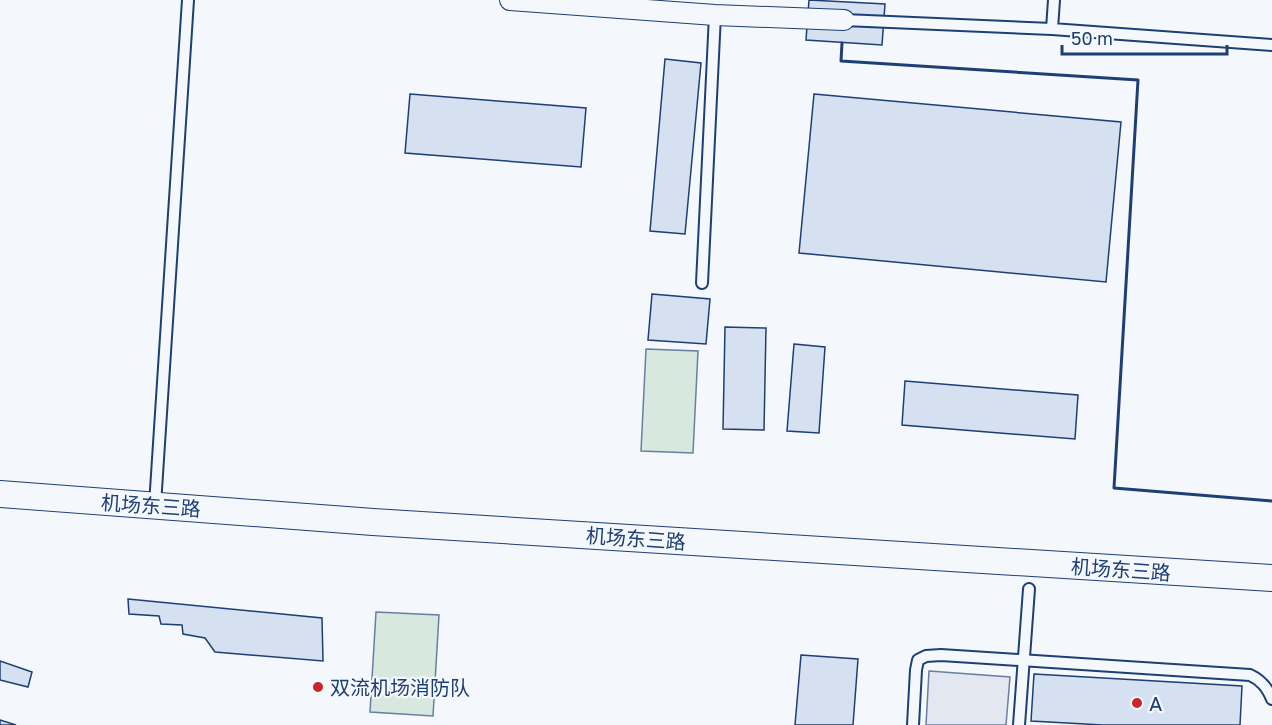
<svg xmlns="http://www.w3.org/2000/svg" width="1272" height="725" viewBox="0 0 1272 725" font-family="'Golos Text','Noto Sans SC',sans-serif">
<rect width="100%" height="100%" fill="#f4f7fb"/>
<!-- green -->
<g fill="#d7e8df" stroke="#687fa3" stroke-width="1.5">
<polygon points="646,349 698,351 693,453 641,451"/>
<polygon points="376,612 439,615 433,716 370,712"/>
</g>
<!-- parking -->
<polygon fill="#e3e8f0" stroke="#687fa3" stroke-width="1.5" points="929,671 1010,677 1006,725 926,725"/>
<!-- building -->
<g fill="#d5e0f0" stroke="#1d3f73" stroke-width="1.5">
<polygon points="809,0 885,4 882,45 806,40"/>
<polygon points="665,59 701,63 685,234 650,231"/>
<polygon points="410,94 586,108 581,167 405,153"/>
<polygon points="814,94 1121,122 1106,282 799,253"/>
<polygon points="652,294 710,299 706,344 648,340"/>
<polygon points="725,327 766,328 764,430 723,429"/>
<polygon points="794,344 825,347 819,433 787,431"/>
<polygon points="905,381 1078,395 1075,439 902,425"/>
<polygon points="128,599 322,618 323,661 215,652 205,638 183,634 182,625 161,624 159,616 129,614"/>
<polygon points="801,655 858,659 853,725 795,725"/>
<polygon points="0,661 32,672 28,687 0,680"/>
<polygon points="1034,674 1242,686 1240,725 1103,725 1031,721"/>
<polygon points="0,720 16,725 0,725"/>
</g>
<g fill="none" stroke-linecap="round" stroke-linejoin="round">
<!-- service casing -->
<g stroke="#1d3f73" stroke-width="14">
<g id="service">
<polyline points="1054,0 1052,29 1272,45"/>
<polyline points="844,20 1052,29"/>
<polyline points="702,283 715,15"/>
<polyline points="155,505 188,0"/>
<path d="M 913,725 L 916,670 L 918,660 L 926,656 L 941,655 L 1250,675 C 1261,680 1267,687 1272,699"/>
<polyline points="1019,725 1029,589"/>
</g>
</g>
<!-- minor casing -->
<g stroke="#1d3f73" stroke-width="22">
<polyline id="minor" points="510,0 715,15 844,20"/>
</g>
<!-- tertiary casing -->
<g stroke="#1d3f73" stroke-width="28">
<polyline id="tertiary" points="0,494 373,522 1272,578"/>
</g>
<!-- service -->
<use href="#service" stroke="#f4f7fb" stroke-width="10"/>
<!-- minor -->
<use href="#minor" stroke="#f4f7fb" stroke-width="20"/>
<!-- tertiary -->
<use href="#tertiary" stroke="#f4f7fb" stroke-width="26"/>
<!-- wall -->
<polyline stroke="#1d3f73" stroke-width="3" points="842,43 841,61 1138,80 1114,488 1272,501"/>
</g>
<!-- markers -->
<g fill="#c62828" stroke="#f4f7fb" stroke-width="2">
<circle cx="318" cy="687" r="6"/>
<circle cx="1137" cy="703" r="6"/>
</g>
<g text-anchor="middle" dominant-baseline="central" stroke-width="4.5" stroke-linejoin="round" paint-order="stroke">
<!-- street labels -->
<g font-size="20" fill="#1d3f73" stroke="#f4f7fb">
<text transform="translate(151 505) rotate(4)">机场东三路</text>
<text transform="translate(636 538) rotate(4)">机场东三路</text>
<text transform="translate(1121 569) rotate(4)">机场东三路</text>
</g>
<!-- poi labels -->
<g font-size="20" fill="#1d3f73" stroke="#f4f7fb" text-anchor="start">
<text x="330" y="687">双流机场消防队</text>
<text x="1149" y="703">A</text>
</g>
</g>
<!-- scale -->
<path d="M1062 45v9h165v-9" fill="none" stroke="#1d3f73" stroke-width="3"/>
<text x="1071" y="45" font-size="18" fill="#1d3f73" stroke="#f4f7fb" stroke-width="4.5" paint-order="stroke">50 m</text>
</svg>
